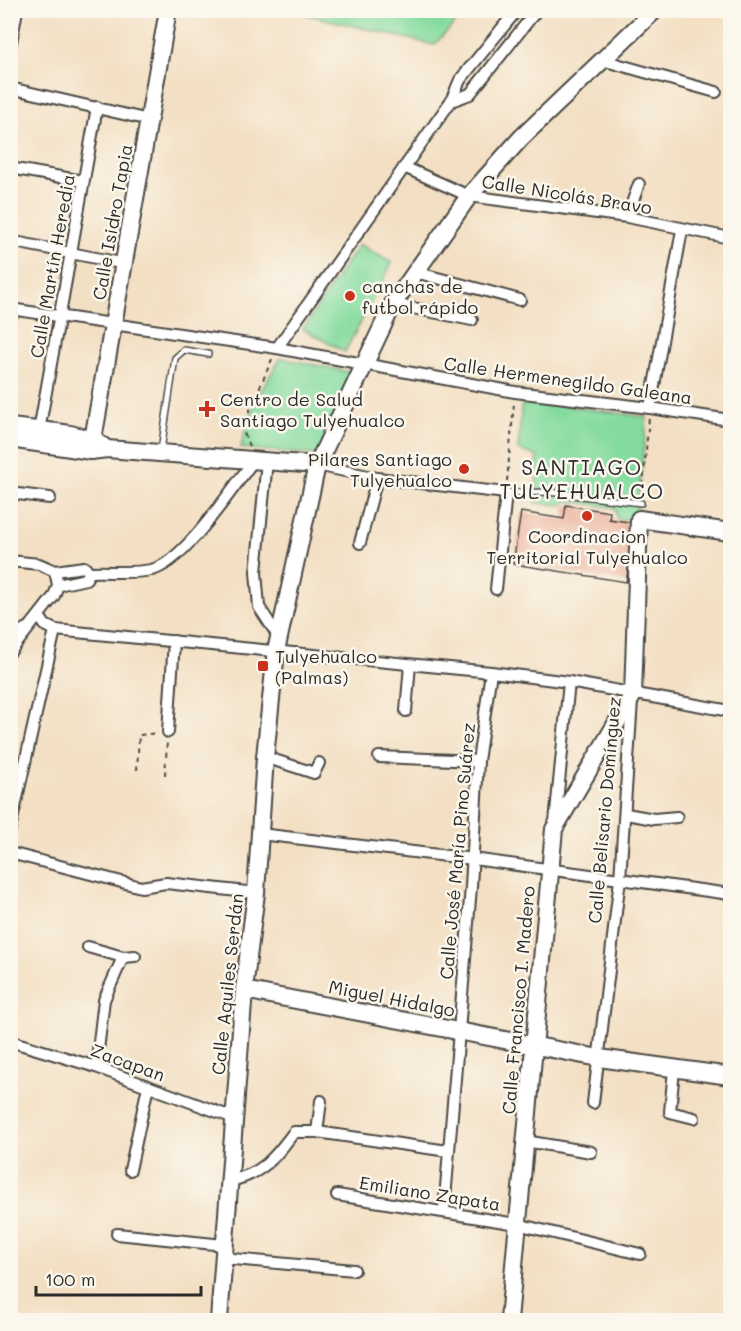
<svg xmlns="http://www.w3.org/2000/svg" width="741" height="1331" viewBox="0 0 741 1331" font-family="Mali,sans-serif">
<rect width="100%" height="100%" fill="#fbf7ec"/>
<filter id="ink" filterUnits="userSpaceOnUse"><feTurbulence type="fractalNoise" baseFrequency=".0167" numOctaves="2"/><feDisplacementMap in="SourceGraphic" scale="12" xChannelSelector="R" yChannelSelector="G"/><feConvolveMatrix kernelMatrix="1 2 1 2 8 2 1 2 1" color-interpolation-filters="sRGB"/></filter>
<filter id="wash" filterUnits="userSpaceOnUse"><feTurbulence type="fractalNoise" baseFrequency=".008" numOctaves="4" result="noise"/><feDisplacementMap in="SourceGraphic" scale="24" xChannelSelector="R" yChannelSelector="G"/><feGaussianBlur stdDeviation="1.35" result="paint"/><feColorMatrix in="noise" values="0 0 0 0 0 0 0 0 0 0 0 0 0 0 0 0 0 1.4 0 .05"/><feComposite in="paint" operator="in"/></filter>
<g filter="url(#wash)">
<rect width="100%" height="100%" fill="#f3dfc3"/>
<!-- green -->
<g fill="#84db9f" stroke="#588365" stroke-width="1.5">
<polygon points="291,11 460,10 460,11 457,21 434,45"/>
<polygon points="359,244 392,263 345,352 303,329"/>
<path d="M 281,358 L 359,374 L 317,455 L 241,448 C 247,413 262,387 281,358 Z"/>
<polygon points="522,400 647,417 636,520 617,519 615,508 567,501 563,505 536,503 537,456 518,450"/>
</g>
<g id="blocks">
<!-- building -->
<polygon fill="#e5977d" points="566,505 610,512 609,519 635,523 626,582 513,564 521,512 564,519"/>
</g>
</g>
<g filter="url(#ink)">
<use href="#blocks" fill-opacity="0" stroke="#494642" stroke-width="1.5"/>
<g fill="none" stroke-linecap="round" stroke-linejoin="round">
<!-- lane casing -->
<g stroke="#494642" stroke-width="8">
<g id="lane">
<polyline points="161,450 175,358 184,350 208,354"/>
<polyline points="506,493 548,492 641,503"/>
</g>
</g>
<!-- street casing -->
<g stroke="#494642" stroke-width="14">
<g id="street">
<polyline points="10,48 17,10"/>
<polyline points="602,60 716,92"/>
<polyline points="10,88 149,120"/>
<polyline points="451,101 470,94 537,10"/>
<polyline points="404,167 469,196 627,217 730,238"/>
<polyline points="10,168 83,181"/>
<polyline points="627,217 639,184"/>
<polyline points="10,241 126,264"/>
<polyline points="415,272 520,300"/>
<polyline points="393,304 472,320"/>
<polyline points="10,309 277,348 515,392 650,408 730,420"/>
<polyline points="277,348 451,101 460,80 517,10"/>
<polyline points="650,408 682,230"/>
<polyline points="39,431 97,107"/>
<polyline points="267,461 256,572 259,607 278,636"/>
<polyline points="317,465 377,478 506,493 496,589"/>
<polyline points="10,493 50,498"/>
<polyline points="360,543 377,478"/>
<polyline points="10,561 39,564 55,571"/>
<path d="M 55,571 L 84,567 L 90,572 C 110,571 131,574 151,570 C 182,565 234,486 254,460"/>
<polyline points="58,585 86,579 90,572"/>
<polyline points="39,616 45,625 55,630 491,672 569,682 730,711"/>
<polyline points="10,636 27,628"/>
<polyline points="10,652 54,596 58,585 55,571"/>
<polyline points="406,711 410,665"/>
<polyline points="168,732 174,641"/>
<polyline points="265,757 314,773 319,763"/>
<polyline points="379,757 478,761"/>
<polyline points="626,814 654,819 677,817"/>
<polyline points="555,822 569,682"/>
<polyline points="10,829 55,630"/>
<polyline points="260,834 473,859 730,894"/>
<polyline points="10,853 141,887 166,883 256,893"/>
<polyline points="88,947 123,957 135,956"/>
<polyline points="10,1041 96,1067 234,1118"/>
<polyline points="96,1067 104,1000 123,957"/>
<polyline points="674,1069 670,1112 694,1118"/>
<polyline points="593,1103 620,879 632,701"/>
<polyline points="317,1132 321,1101"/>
<polyline points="525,1141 591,1152"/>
<polyline points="130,1170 148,1086"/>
<path d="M 229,1181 C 261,1175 275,1158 294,1132 L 317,1132 L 448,1151"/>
<polyline points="337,1195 517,1224 640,1254"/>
<polyline points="444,1211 471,887 478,761 491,672"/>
<polyline points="117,1234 224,1245"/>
<polyline points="223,1258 354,1270"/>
</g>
</g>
<!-- secondary casing -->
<g stroke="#494642" stroke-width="20">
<g id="secondary">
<path d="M 10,427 C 39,431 78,430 103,446"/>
<polyline points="10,439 91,451 107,449 317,465"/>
<polyline points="91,451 168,10"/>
<polyline points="244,990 599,1058 730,1076"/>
<polyline points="219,1320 244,990 256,893 265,757 276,651 317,465 393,304 469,196 521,138 655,10"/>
<polyline points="509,1320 554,829 633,695 639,519 730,532"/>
</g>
</g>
<!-- path -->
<g stroke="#494642" stroke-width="2" stroke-dasharray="4.5 4.5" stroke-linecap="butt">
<polyline points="249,446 242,428 273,357"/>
<polyline points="507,481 514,403"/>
<polyline points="642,495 649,417"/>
<polyline points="137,770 139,735 158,733"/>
<polyline points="165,775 167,742"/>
</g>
<!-- lane -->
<use href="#lane" stroke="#fff" stroke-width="5"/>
<!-- street -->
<use href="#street" stroke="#fff" stroke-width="10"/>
<!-- secondary -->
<use href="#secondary" stroke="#fff" stroke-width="16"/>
</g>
</g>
<!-- markers -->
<g fill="#c8321e" stroke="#fbf7ec" stroke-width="2">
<circle cx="350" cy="296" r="6"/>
<path d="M204 400h6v6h6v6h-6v6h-6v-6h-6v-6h6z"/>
<circle cx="464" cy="469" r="6"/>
<circle cx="587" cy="516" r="6"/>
<rect x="257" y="660" width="12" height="12" rx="3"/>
</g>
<g text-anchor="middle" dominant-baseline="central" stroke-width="5" stroke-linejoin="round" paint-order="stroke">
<!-- street labels -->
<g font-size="18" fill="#2b2b2b" stroke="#fbf7ec">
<text transform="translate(567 194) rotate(9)">Calle Nicolás Bravo</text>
<text transform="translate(112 222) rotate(-80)">Calle Isidro Tapia</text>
<text transform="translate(52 266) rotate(-80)">Calle Martín Heredia</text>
<text transform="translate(568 380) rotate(8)">Calle Hermenegildo Galeana</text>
<text transform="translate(604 810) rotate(-85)">Calle Belisario Domínguez</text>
<text transform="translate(457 851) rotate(-85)">Calle José María Pino Suárez</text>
<text transform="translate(227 984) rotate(-84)">Calle Aquiles Serdán</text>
<text transform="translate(392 998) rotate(11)">Miguel Hidalgo</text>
<text transform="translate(518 1000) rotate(-85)">Calle Francisco I. Madero</text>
<text transform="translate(128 1062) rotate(20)">Zacapan</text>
<text transform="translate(430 1193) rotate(9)">Emiliano Zapata</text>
</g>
<!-- poi labels -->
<g font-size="18" fill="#2b2b2b" stroke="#fbf7ec" text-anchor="start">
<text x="362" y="286">canchas de<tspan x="362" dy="21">futbol rápido</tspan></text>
<text x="220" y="399">Centro de Salud<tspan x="220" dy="21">Santiago Tulyehualco</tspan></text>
<text x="452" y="459" text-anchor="end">Pilares Santiago<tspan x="452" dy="21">Tulyehualco</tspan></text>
<text x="587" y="536" text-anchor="middle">Coordinacion<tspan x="587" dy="21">Territorial Tulyehualco</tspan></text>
<text x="275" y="656">Tulyehualco<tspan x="275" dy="21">(Palmas)</tspan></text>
</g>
<!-- quarter labels -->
<g font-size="21" letter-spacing="1.5" fill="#2b2b2b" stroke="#fbf7ec">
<text x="582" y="466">SANTIAGO<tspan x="582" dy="24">TULYEHUALCO</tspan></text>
</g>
</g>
<!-- margin -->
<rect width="741" height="1331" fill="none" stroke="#fbf7ec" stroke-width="36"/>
<!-- scale -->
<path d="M36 1286v9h165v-9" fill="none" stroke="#2b2b2b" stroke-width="3"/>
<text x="45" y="1286" font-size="18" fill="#2b2b2b" stroke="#fbf7ec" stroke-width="4.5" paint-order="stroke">100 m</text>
</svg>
